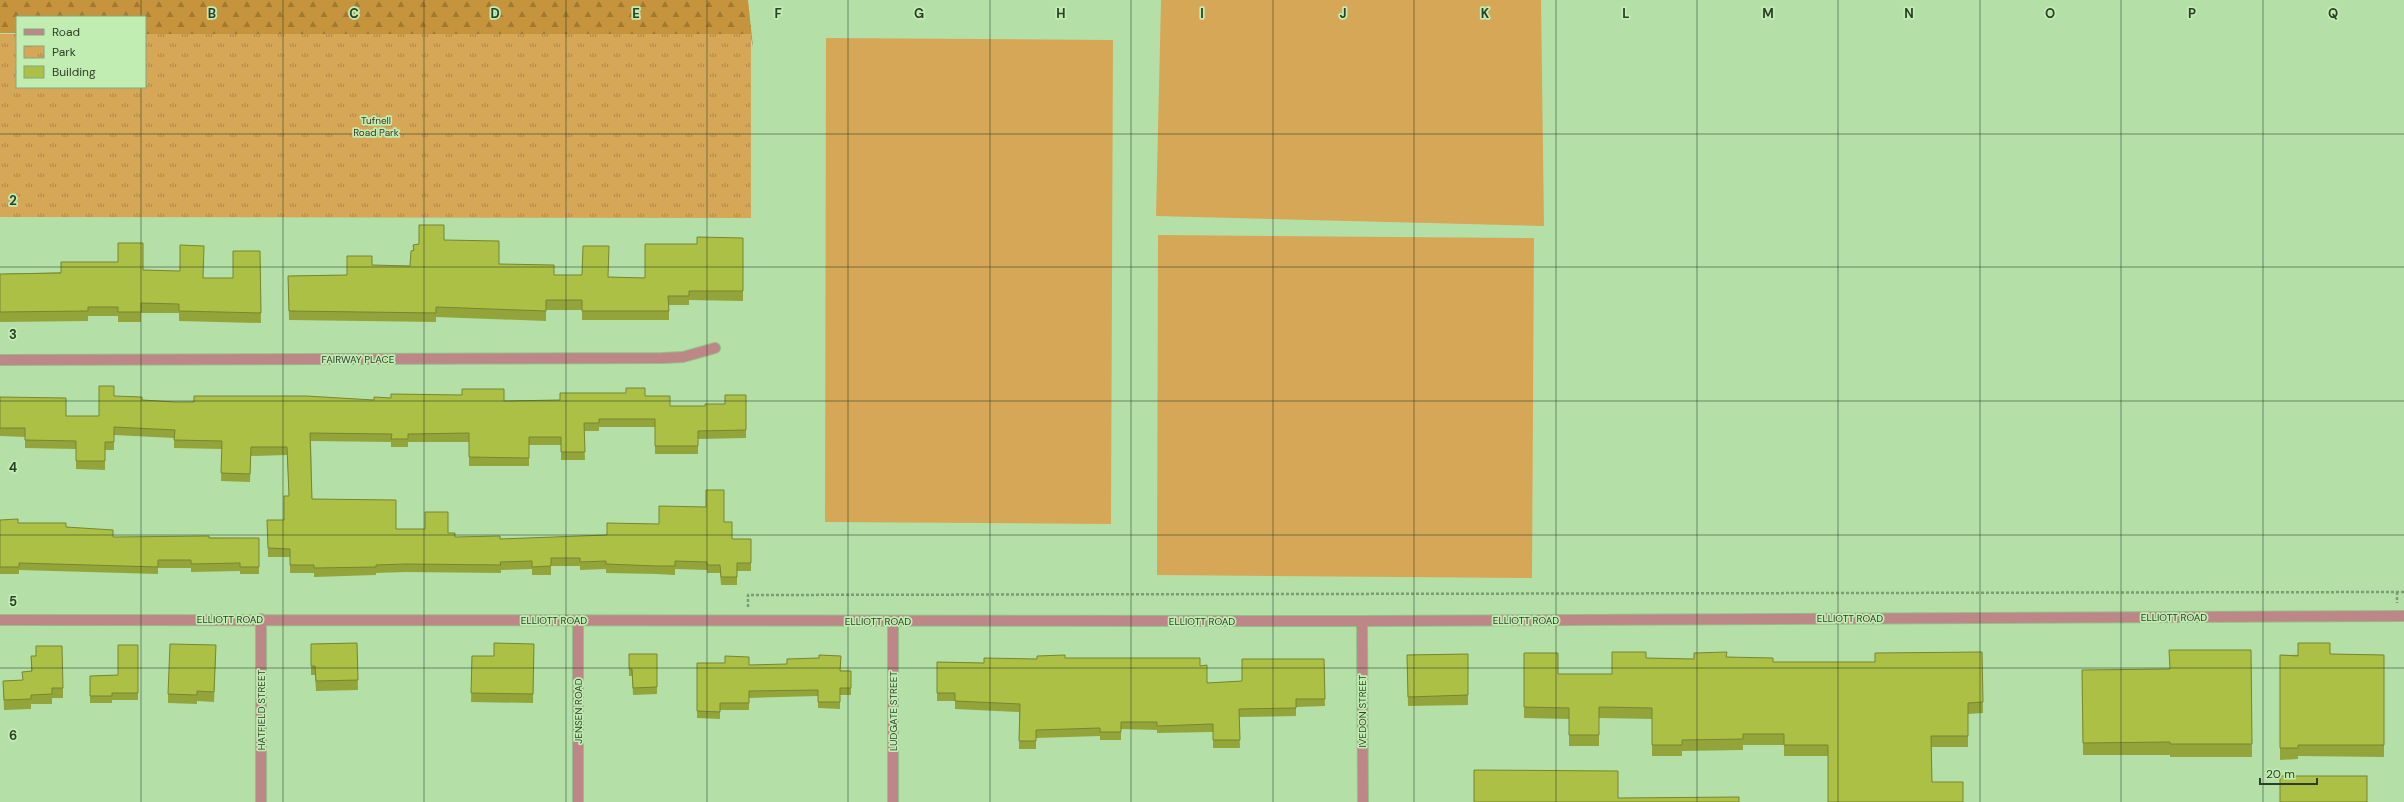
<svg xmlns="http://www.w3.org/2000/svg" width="2404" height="802" viewBox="0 0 2404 802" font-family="'DM Sans',sans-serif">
<defs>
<pattern id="forest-firs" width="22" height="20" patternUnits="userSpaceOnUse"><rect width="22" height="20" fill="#c6943c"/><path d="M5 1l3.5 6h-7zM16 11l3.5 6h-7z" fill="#a17a32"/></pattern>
<pattern id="park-tufts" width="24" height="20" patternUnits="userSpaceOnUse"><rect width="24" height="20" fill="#d6a757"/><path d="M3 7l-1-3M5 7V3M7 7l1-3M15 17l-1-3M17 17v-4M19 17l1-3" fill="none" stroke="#ae8948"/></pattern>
</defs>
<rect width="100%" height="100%" fill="#b4e0a7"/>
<!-- grass -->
<g fill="#d6a757">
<polygon points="1161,0 1541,0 1544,226 1156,216"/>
<polygon points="826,38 1113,40 1111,524 825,522"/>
<polygon points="1158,235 1534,238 1532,578 1157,575"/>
</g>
<!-- forest -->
<polygon fill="url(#forest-firs)" points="0,0 748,0 753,47 750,34 145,34 145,17 17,17 17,33 0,33"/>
<!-- park -->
<polygon fill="url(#park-tufts)" points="0,34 17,34 17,87 145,87 145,34 751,34 751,218 0,217"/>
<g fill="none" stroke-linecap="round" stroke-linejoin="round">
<!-- minor casing -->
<g stroke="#96bc8b" stroke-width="12">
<g id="minor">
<polyline points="0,360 663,358 683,357 715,348"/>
<polyline points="261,619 261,802"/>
<polyline points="0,620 1362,621 2404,616"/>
<polyline points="578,620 578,802"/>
<polyline points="893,621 893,802"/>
<polyline points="1362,621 1363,802"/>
</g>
</g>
<!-- path -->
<g stroke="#7c9c72" stroke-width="2.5" stroke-dasharray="3 2" stroke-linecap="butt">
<polyline points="2397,592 2397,603"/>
<polyline points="748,607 748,595 2404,592"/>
</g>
<!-- minor -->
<use href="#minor" stroke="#bd8787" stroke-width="10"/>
</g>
<!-- wall -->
<g fill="#93a53a">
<polygon points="743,238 743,301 689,300 689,305 669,305 669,320 582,320 582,310 546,310 546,321 436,317 436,322 289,320 288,276 347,275 372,265 410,266 413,251 413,245 444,240 499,264 554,275 608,277 645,278 697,244"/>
<polygon points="260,251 261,323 179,321 179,313 141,313 141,322 118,322 118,316 88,316 88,321 0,322 0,274 143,270 204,278 233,278"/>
<polygon points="746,395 746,438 698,439 698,454 655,454 655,427 599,427 599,431 584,431 585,460 561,460 561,445 529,445 529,466 469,466 469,442 408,442 408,447 391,447 391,442 311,441 312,499 396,529 448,533 455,537 500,539 607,535 659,524 724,522 732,539 751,539 751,571 737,571 737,585 721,585 720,573 707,573 707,570 675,569 675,575 656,574 606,573 606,569 580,570 580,566 551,566 551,575 532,575 532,569 501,570 501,573 406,572 376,573 376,575 314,577 314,573 290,573 290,557 268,557 267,520 284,520 289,496 287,455 251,456 250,482 221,481 222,449 174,448 174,438 114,435 114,450 105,450 105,470 76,469 76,449 25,448 25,437 0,436 0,397 66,416 99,416 114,396 142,401 175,402 374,400 391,398 504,401 560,400 645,396 670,406 705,406 725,404"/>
<polygon points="0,520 18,523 66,527 113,537 259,538 259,574 240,574 240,571 191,572 191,568 158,568 158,574 19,570 19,574 0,574"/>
<polygon points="357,643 358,690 316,691 315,675 311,675 311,644"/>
<polygon points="534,644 533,703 471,702 472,656 494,656"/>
<polygon points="138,645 138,700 112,700 112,703 90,703 90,676 118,675"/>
<polygon points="216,645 214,702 197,701 197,704 168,703 168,694"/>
<polygon points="2251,650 2252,757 2170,757 2170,755 2083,755 2082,670 2170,669"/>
<polygon points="1982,652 1983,713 1968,714 1968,747 1932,747 1932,782 1963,802 1828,756 1784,756 1784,745 1743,745 1743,750 1682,751 1682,756 1652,756 1652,719 1599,718 1599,746 1569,746 1569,719 1524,718 1524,653 1558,674 1612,674 1646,658 1694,659 1727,657 1773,662 1875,662"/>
<polygon points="629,654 657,654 657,694 633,695 632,676 629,676"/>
<polygon points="1468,654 1468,705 1408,706 1407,655"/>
<polygon points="2330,654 2384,655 2384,757 2298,756 2298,759 2280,760 2280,655"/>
<polygon points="31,656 63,688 63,698 52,698 52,704 31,704 31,709 4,710 3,681 23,680 31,671"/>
<polygon points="1065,658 1200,666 1207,683 1242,681 1324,659 1325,706 1296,707 1296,716 1239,717 1240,748 1213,748 1213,732 1157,733 1157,730 1121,729 1121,740 1100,740 1100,736 1036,738 1036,749 1019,749 1019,712 955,709 955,701 937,701 937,662 984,663"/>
<polygon points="697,663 725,663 749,665 851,671 851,695 840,695 840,709 818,708 818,696 749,698 749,710 720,710 720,719 697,718"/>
</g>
<!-- building -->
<g fill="#abc044" stroke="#788630">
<polygon points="419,225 444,225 444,240 499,241 499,264 554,265 554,275 582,275 583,246 609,246 608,277 645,278 645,244 697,244 697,237 743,238 743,291 689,291 689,296 668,296 669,311 582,311 582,300 546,300 546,311 436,307 436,313 289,311 288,276 347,275 347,256 372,256 372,265 410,266 411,251 414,250 413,245 419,244"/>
<polygon points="118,243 143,243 143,270 180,271 180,245 204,246 203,278 233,278 233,251 260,251 261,313 179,311 179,304 141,303 141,312 118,312 118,307 88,307 88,311 0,312 0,274 61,273 61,262 118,262"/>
<polygon points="99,386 114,386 114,396 142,397 142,400 175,402 194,402 194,396 306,396 374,400 374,397 391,398 391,394 462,395 462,389 504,389 504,401 560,400 560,393 626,393 626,388 645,388 645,396 670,396 670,406 705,406 705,404 725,404 725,395 746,395 746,430 698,431 698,446 655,446 655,419 599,419 599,423 584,423 585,452 561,452 561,437 529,437 529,458 469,457 469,433 408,434 408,439 391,439 392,434 310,433 312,499 396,500 396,529 425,529 425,512 448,512 448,533 455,533 455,537 500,536 500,539 607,535 607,523 659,524 659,506 706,507 706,490 724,490 724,522 732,522 732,539 751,539 751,563 737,563 737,577 721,577 720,565 707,565 707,562 675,561 675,566 656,566 606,564 606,561 580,562 580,558 551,558 551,566 532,567 532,561 500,562 501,565 406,564 376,565 376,567 314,568 314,565 290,565 290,549 268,548 267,520 284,520 284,496 289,496 287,447 251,447 250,474 221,473 222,441 174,440 175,430 114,427 114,442 105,442 105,461 76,461 76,441 25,440 25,428 0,428 0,397 66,398 66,416 99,416"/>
<polygon points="18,519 18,523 66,523 66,527 113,530 113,537 209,536 209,538 259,538 259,567 240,567 240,563 191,564 191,560 158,560 158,567 19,563 19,567 0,567 0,520"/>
<polygon points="357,643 358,680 316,681 315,666 311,666 311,644"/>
<polygon points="494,643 534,644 533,694 471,693 472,656 494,656"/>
<polygon points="2298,643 2330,643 2330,654 2384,655 2384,745 2298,745 2298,748 2280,748 2280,655 2298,656"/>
<polygon points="170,644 216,645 214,692 197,691 197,695 168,694"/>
<polygon points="118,645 138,645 138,693 112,693 112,696 90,696 90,676 118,675"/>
<polygon points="36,646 62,646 63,688 52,688 52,694 31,695 31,699 4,700 3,681 23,680 22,672 32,671 31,656 36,656"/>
<polygon points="2169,650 2251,650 2252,744 2170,744 2170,742 2083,743 2082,670 2170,669"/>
<polygon points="1612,652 1646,652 1646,658 1694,659 1694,653 1727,652 1726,657 1773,658 1773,662 1875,662 1875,653 1982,652 1983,702 1968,703 1968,736 1931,736 1932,782 1963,782 1963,802 1828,802 1828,745 1784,745 1784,734 1743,734 1743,739 1682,740 1682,745 1652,745 1652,708 1599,707 1599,735 1569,735 1569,708 1524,707 1524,653 1558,653 1558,674 1612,674"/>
<polygon points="629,654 657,654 657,687 633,688 632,669 629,669"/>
<polygon points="1468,654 1468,695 1408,697 1407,655"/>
<polygon points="819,655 841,656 840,671 851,671 851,688 840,688 840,702 818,702 818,690 749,691 749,703 720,703 720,712 697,711 697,663 725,663 725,656 749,657 749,665 787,664 787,659 819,658"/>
<polygon points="1065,655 1065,658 1200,658 1200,666 1207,665 1207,683 1242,681 1242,659 1324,659 1325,699 1296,699 1296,708 1239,709 1240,740 1213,740 1213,724 1157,726 1157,722 1121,722 1121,732 1100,732 1100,728 1036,730 1036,741 1019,741 1020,704 955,701 955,693 937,693 937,662 984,663 984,658 1037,659 1037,656"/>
<polygon points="1474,770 1618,771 1618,798 1739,797 1739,802 1474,802"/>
<rect x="2280" y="776" width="87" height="26"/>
</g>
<!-- grid -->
<path fill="none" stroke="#2d3e28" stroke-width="1" stroke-opacity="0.55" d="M 141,0 L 141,17M 283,0 L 283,802M 424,0 L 424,802M 566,0 L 566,802M 707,0 L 707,802M 848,0 L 848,802M 990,0 L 990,802M 1131,0 L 1131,802M 1273,0 L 1273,802M 1414,0 L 1414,802M 1556,0 L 1556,802M 1697,0 L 1697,802M 1838,0 L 1838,802M 1980,0 L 1980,802M 2121,0 L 2121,802M 2263,0 L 2263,802M 141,87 L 141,802M 0,134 L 2404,134M 0,267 L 2404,267M 0,401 L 2404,401M 0,535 L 2404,535M 0,668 L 2404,668"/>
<g text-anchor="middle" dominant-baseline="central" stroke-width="3.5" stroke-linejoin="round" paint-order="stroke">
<!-- park labels -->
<g font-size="10" fill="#3f331f" stroke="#c1edb3">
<text x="376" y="120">Tufnell<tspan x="376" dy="12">Road Park</tspan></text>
</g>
<!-- street labels -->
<g font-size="10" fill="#2d3e28" stroke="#c1edb3">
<text x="358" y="359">FAIRWAY PLACE</text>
<text x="2174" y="617">ELLIOTT ROAD</text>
<text x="1850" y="618">ELLIOTT ROAD</text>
<text x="230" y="619">ELLIOTT ROAD</text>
<text x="554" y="620">ELLIOTT ROAD</text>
<text x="1526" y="620">ELLIOTT ROAD</text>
<text x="878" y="621">ELLIOTT ROAD</text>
<text x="1202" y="621">ELLIOTT ROAD</text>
<text transform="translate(261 710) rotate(-90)">HATFIELD STREET</text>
<text transform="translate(578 711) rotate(-90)">JENSEN ROAD</text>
<text transform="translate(893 711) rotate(-90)">LUDGATE STREET</text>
<text transform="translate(1362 711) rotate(-90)">IVEDON STREET</text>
</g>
</g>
<g font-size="13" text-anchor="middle" font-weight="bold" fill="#2d3e28" stroke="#c1edb3" stroke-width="3.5" stroke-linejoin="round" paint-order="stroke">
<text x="212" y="18">B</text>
<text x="354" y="18">C</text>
<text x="495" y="18">D</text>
<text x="636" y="18">E</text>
<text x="778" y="18">F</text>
<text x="919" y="18">G</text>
<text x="1061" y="18">H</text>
<text x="1202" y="18">I</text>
<text x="1343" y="18">J</text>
<text x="1485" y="18">K</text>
<text x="1626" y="18">L</text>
<text x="1768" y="18">M</text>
<text x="1909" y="18">N</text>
<text x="2050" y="18">O</text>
<text x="2192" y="18">P</text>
<text x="2333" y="18">Q</text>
<text x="13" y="205">2</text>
<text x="13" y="339">3</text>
<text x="13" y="472">4</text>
<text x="13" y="606">5</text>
<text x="13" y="740">6</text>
</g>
<!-- legend -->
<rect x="16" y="16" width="130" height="72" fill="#c1edb3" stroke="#86a77b"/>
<rect x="24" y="29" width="20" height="6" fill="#bd8787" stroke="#86a77b"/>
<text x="52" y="36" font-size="12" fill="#2d3e28">Road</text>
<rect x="24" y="46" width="20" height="12" fill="url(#park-tufts)" stroke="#86a77b"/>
<text x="52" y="56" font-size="12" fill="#2d3e28">Park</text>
<rect x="24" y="66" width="20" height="12" fill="#abc044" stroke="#86a77b"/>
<text x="52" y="76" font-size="12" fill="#2d3e28">Building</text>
<!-- scale -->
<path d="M2260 778v6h57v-6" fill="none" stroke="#2d3e28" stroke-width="2"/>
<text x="2266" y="778" font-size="12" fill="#2d3e28" stroke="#c1edb3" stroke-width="3" paint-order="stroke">20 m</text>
</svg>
